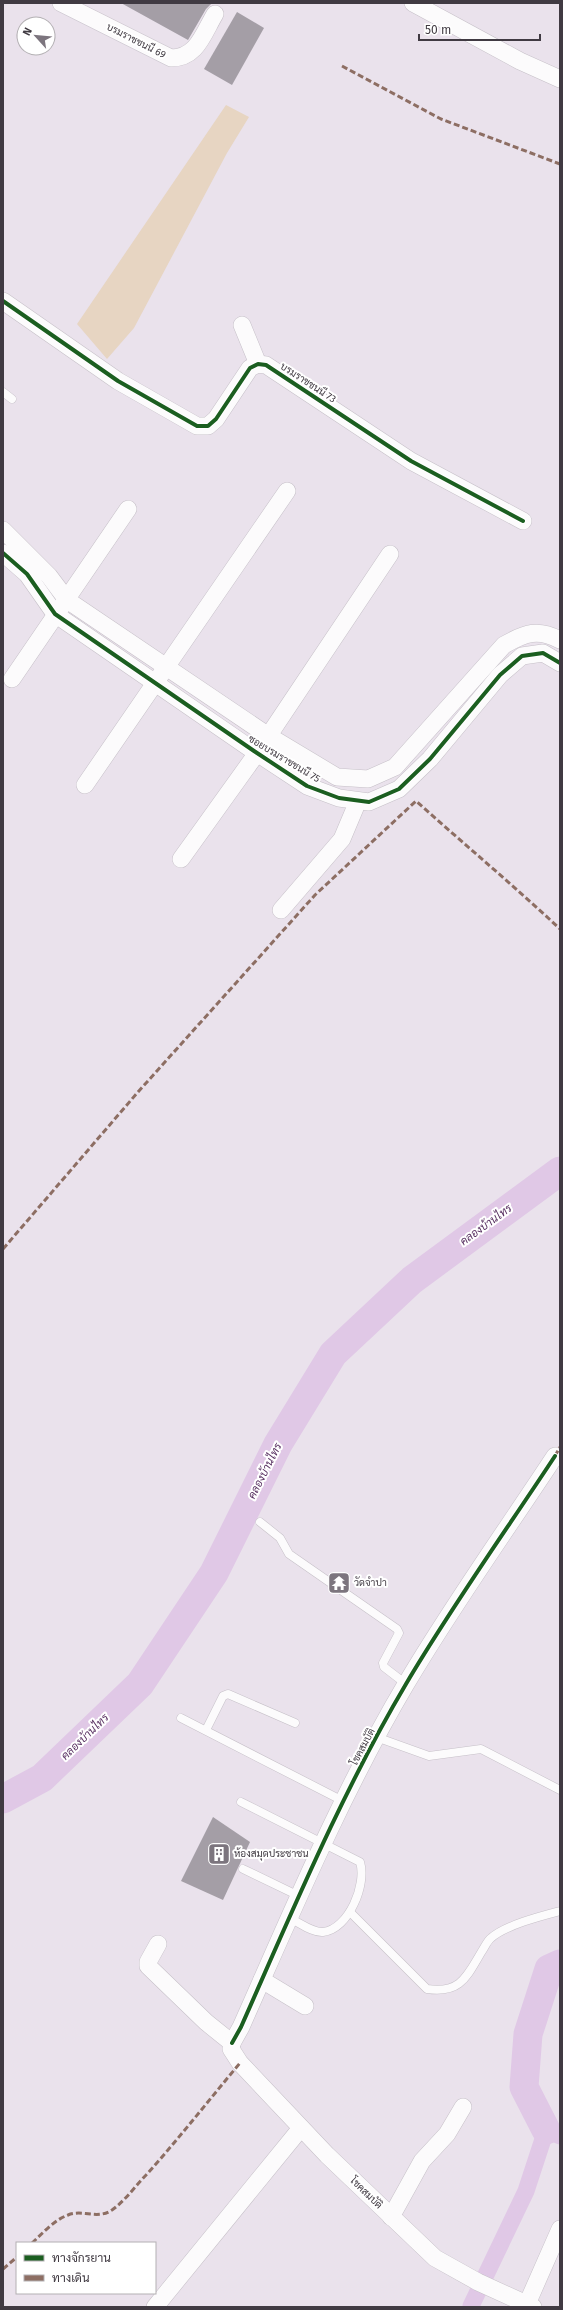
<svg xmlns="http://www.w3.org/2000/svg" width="563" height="2310" viewBox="0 0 563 2310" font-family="'Fira Sans',Sarabun,sans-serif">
<rect width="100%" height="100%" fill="#eae2ec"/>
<!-- green -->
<polygon fill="#e7d5c2" points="226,105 249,117 227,153 134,328 107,359 77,324"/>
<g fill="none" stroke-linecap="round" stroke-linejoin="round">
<!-- canal -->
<polyline stroke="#e0c8e6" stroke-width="17" points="471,2306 526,2191 546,2130 560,2136"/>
<!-- river -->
<g stroke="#e0c8e6" stroke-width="29">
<polyline points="3,1799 42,1778 140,1684 214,1573 278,1444 333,1354 412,1280 560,1171"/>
<polyline points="546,2130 524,2087 528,2034 549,1969 560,1964"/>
</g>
</g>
<!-- building -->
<g fill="#a49ea6">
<polygon points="121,3 212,3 206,9 188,40"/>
<polygon points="237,12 264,28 232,85 204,69"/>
<polygon points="213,1817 250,1842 223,1900 181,1881"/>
</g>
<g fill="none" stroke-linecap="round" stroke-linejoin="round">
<!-- service casing -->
<g stroke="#c6c0c8" stroke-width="9">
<g id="service">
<polyline points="3,392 12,399"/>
<polyline points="260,1522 280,1538 289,1554 397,1629 399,1633 383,1663 384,1667 406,1684"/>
<polyline points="181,1718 343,1801"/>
<polyline points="206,1730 223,1696 228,1694 295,1723"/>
<polyline points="376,1737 429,1756 481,1749 560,1790"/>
<path d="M 241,1802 L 360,1862 C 367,1884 349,1929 323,1932 C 312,1933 299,1922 289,1918"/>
<polyline points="243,1869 299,1896"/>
<path d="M 350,1912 L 427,1989 C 461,1994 467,1976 482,1951 C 485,1947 487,1941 491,1938 C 506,1925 541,1916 560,1911"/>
</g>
</g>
<!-- minor casing -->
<g stroke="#c6c0c8" stroke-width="18">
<g id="minor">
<path d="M 61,3 L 171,58 C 197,58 203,34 215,14"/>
<polyline points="413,3 520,61 560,79"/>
<polyline points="3,301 118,381 197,426 208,426 216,419 250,368 258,364 266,365 411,461 523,521"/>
<polyline points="242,325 258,364"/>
<path d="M 3,530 L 49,576 L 67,600 L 267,735 L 337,777 L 368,779 L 395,767 L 504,645 C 525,633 538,628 560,640"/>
<polyline points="3,553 27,574 55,614 254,751 307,786 339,798 369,802 399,789 430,759 500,675 522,656 543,653 560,663"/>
<polyline points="12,679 128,509"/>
<polyline points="85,785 287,491"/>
<polyline points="181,859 257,753 390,554"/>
<polyline points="281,910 342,839 358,801"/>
<polyline points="158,1944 148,1962 148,1966 206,2022 232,2043 231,2049 240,2063 327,2155 435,2258 478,2282 533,2307"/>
<polyline points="262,1980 305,2006"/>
<path d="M 232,2043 L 241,2027 C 292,1912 342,1792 406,1684 C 452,1606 505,1532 555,1456"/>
<polyline points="391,2217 422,2161 447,2134 463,2107"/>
<polyline points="527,2304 560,2229"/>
<polyline points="155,2307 301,2128"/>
</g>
</g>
<!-- service -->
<use href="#service" stroke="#fcfbfc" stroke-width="8"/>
<!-- minor -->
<use href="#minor" stroke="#fcfbfc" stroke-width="17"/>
<!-- quiet -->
<g stroke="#8d6e63" stroke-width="3" stroke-dasharray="6 3" stroke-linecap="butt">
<polyline points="342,66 441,119 560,164"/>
<path d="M 3,1249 L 138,1092 L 315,895 L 416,801 C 464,844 513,885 560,929"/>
<polyline points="555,1456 560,1447"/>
<path d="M 32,2243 C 43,2233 54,2220 68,2215 C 83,2209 97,2220 112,2210 C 126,2200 136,2185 148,2173 C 180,2137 209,2100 240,2063"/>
<polyline points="3,2269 17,2257"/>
</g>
<!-- cycleway casing -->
<g stroke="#fff" stroke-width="6">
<g id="cycleway">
<polyline points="3,301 118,381 197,426 208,426 216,419 250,368 258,364 266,365 411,461 523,521"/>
<polyline points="3,553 27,574 55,614 254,751 307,786 339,798 369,802 399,789 430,759 500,675 522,656 543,653 560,663"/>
<path d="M 232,2043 L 241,2027 C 292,1912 342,1792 406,1684 C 452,1606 505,1532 555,1456"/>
</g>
</g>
<!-- cycleway -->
<use href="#cycleway" stroke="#1b5e20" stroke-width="4"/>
</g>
<!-- icons -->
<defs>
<g id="temple-square" transform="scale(1.15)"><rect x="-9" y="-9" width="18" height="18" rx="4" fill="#7c757e" stroke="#fff"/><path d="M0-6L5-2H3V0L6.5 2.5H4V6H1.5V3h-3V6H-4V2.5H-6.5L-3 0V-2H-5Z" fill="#fff"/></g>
<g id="building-square" transform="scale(1.15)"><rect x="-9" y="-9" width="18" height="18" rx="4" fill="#7c757e" stroke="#fff"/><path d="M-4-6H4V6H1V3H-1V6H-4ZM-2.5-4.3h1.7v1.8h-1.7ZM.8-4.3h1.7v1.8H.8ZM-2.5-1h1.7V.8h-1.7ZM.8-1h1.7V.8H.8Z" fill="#fff"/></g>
</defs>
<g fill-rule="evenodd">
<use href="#temple-square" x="339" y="1583"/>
<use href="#building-square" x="219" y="1854"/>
</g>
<g text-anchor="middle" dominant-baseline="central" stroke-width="4" stroke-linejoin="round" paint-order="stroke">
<!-- street labels -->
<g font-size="10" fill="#403a42" stroke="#fff">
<text transform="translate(136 41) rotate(27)">บรมราชชนนี 69</text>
<text transform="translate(308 383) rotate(33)">บรมราชชนนี 73</text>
<text transform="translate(284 759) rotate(31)">ซอยบรมราชชนนี 75</text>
<text transform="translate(363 1747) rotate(-62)">โชคสมบัติ</text>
<text transform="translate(366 2193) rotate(44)">โชคสมบัติ</text>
</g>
<!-- poi labels -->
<g font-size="10" fill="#403a42" stroke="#fff" text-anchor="start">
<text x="354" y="1583">วัดจำปา</text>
<text x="234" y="1854">ห้องสมุดประชาชน</text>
</g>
<!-- water labels -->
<g font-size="11" font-style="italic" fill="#572f60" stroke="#fff">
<text transform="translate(486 1225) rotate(-36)">คลองบ้านไทร</text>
<text transform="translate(265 1471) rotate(-63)">คลองบ้านไทร</text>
<text transform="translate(85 1737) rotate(-44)">คลองบ้านไทร</text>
</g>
</g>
<!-- border -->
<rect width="563" height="2310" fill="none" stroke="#403a42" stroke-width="8"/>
<!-- legend -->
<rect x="16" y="2242" width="140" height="52" fill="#ffffff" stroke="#b3b0b3"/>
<rect x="24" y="2255" width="20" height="6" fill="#1b5e20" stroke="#b3b0b3"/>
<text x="52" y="2262" font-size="12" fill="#403a42">ทางจักรยาน</text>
<rect x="24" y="2275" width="20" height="6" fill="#8d6e63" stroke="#b3b0b3"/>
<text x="52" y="2282" font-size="12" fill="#403a42">ทางเดิน</text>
<!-- north arrow -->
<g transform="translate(36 36) rotate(297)"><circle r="19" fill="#ffffff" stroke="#b3b0b3"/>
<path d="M0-3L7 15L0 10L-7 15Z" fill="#7c757e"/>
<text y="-6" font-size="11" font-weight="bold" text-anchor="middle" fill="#403a42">N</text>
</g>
<!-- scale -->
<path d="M419 34v6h121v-6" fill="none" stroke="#403a42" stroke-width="2"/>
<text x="425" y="34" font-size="12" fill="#403a42" stroke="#ffffff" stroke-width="3" paint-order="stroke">50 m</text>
</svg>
